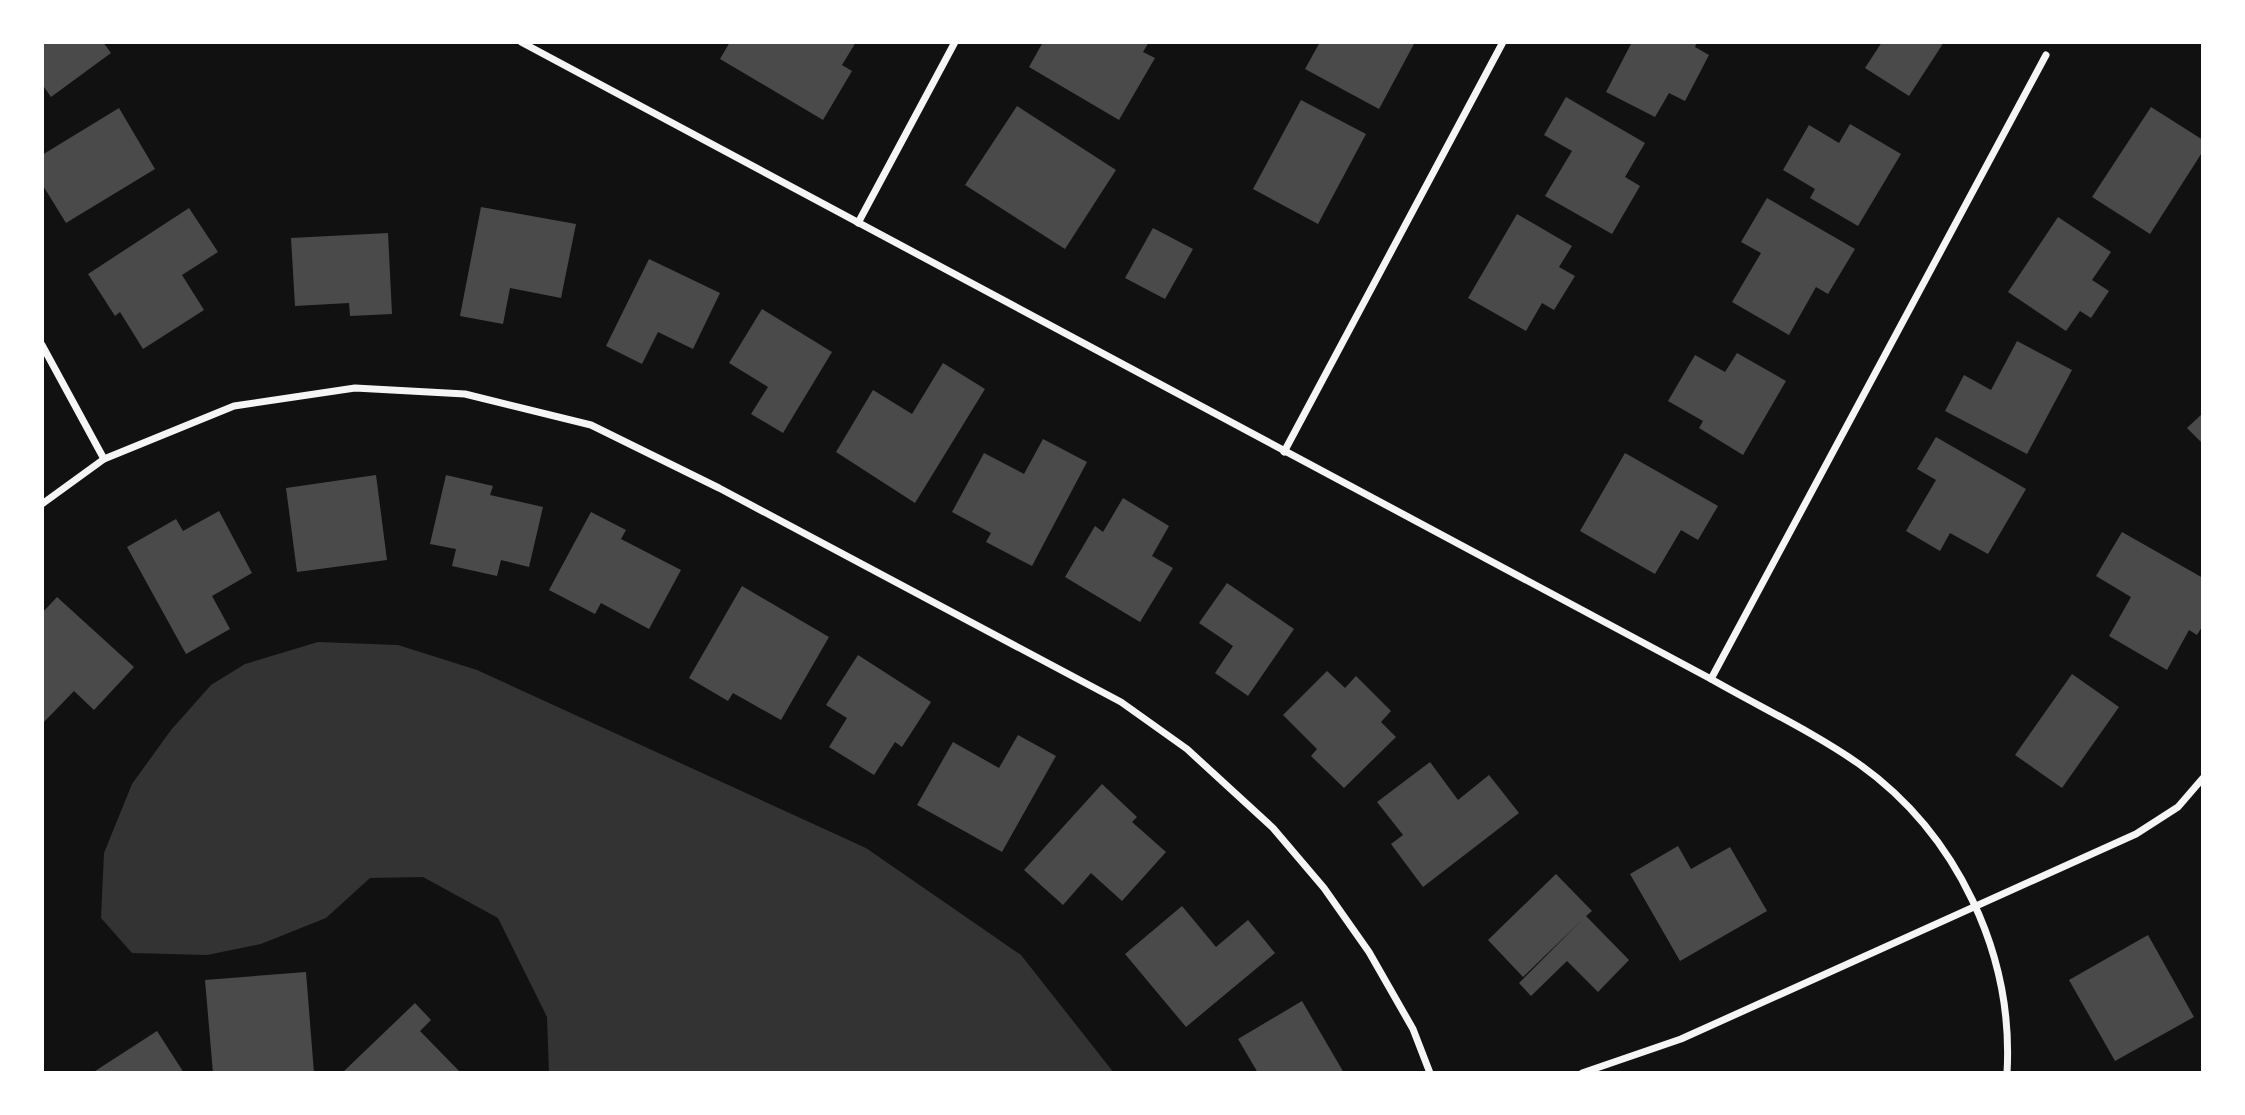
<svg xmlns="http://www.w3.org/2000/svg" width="2245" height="1115" viewBox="0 0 2245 1115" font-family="'Titillium Web',sans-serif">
<rect width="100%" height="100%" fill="#111"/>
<!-- water -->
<polygon fill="#333" points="318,642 398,645 477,670 866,848 1021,955 1114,1073 549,1073 547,1017 498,918 423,877 370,878 326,918 261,944 207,955 132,953 101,918 104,853 132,784 171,730 211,685 245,664"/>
<!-- building -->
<g fill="#4a4a4a">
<polygon points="42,42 103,42 111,53 51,97 42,84"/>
<polygon points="730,42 856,42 842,65 852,71 823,120 720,59"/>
<polygon points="1043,42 1149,42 1143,52 1155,58 1119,120 1029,67"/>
<polygon points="1320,42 1415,42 1379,109 1305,69"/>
<polygon points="1632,42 1697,42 1695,47 1709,55 1685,101 1669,93 1655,117 1606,92"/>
<polygon points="1882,42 1944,42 1909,96 1865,68"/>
<polygon points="1566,97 1645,143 1625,177 1640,186 1612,234 1545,196 1572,151 1544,135"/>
<polygon points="1301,100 1366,134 1318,224 1253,189"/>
<polygon points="1017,106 1116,170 1065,249 965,185"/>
<polygon points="2151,107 2203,140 2203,151 2150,234 2092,197"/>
<polygon points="119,108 155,169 66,223 42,184 42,155"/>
<polygon points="1850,124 1901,154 1858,226 1810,198 1815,189 1783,170 1809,125 1839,143"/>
<polygon points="1767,198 1855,249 1828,294 1816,287 1789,335 1732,302 1761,253 1741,242"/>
<polygon points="481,207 576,224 561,298 510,288 503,324 460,316"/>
<polygon points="189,208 218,252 182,275 204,310 143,349 120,312 115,316 88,274"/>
<polygon points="1517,214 1572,246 1559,267 1575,276 1554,310 1542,303 1526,331 1468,298"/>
<polygon points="2058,217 2111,252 2092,280 2109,291 2091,318 2080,311 2066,331 2008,292"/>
<polygon points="1153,228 1193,249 1165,299 1125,278"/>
<polygon points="388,233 392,314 350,316 349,303 295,306 291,238"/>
<polygon points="649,259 720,293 693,349 658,332 642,364 606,346"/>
<polygon points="762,309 832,352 783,433 751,414 768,387 729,363"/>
<polygon points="2017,341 2072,370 2027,454 1945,411 1964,375 1991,390"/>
<polygon points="1737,353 1786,381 1743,455 1699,428 1703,421 1668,401 1695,355 1725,372"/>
<polygon points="943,363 985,389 915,503 836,452 873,390 912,414"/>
<polygon points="2203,413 2203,444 2187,428"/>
<polygon points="1936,437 2026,489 1988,554 1950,533 1940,551 1906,531 1936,480 1917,469"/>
<polygon points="1043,439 1087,462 1032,566 986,542 991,533 952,512 984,453 1024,474"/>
<polygon points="1625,453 1718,506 1698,540 1681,530 1655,574 1580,531"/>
<polygon points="376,475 387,560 297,572 286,488"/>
<polygon points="446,475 493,486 490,495 543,507 529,567 501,560 497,576 452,566 456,549 430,544"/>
<polygon points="1123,498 1169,526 1152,556 1173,568 1140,622 1065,577 1095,526 1103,532"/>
<polygon points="219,511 252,573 212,596 230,629 186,654 127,547 176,519 183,531"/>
<polygon points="591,512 626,530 621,539 681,570 649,629 601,603 595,614 549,590"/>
<polygon points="2122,532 2203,578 2203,625 2197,635 2189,630 2167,670 2109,636 2131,597 2096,576"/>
<polygon points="1227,583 1294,629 1248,696 1215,673 1233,646 1199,623"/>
<polygon points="742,586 829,637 781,720 733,693 728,701 689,678"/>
<polygon points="57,597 134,667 94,710 74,691 42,724 42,613"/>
<polygon points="858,655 931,702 902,747 895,742 874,775 829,747 847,718 826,705"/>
<polygon points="1327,671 1345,688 1356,676 1391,711 1381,722 1396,737 1344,788 1311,756 1317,749 1283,715"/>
<polygon points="2072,674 2119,707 2062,788 2015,755"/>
<polygon points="1018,735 1056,756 1002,852 917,805 953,742 999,768"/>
<polygon points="1430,762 1458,800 1489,775 1519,813 1423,887 1391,844 1403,835 1377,802"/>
<polygon points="1102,784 1137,817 1132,822 1166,852 1122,901 1091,873 1063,905 1024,870"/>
<polygon points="1678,846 1691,869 1730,847 1767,911 1680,961 1630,874"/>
<polygon points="1556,874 1592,911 1586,916 1629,960 1598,992 1567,961 1531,996 1519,983 1582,920 1523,977 1488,940"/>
<polygon points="1182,906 1216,947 1248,920 1275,953 1186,1027 1125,954"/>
<polygon points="2148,935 2194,1017 2115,1061 2069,980"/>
<polygon points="306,972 314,1073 213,1073 205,980"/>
<polygon points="1302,1001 1344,1073 1258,1073 1238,1039"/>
<polygon points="415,1003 431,1020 420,1031 461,1073 342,1073"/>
<polygon points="157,1031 184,1073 92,1073"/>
</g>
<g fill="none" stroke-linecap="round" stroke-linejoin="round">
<!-- minor -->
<g stroke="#f5f5f5" stroke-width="7">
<path d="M 521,42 L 1711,679 C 1760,707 1813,732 1859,764 C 1957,834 2014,954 2007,1073"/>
<polyline points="858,223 955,42"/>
<polyline points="42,345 104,459"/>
<polyline points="1284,452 1503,42"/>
<polyline points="42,504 104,459 234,406 355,388 465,394 591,425 719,488 1121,702 1187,749 1273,828 1324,888 1369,952 1413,1029 1430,1073"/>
<polyline points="1711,679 2046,55"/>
<polyline points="1582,1073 1681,1039 2136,834 2178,807 2203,778"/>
</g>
</g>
<!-- border -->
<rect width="2245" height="1115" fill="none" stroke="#ffffff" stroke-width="88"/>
</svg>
